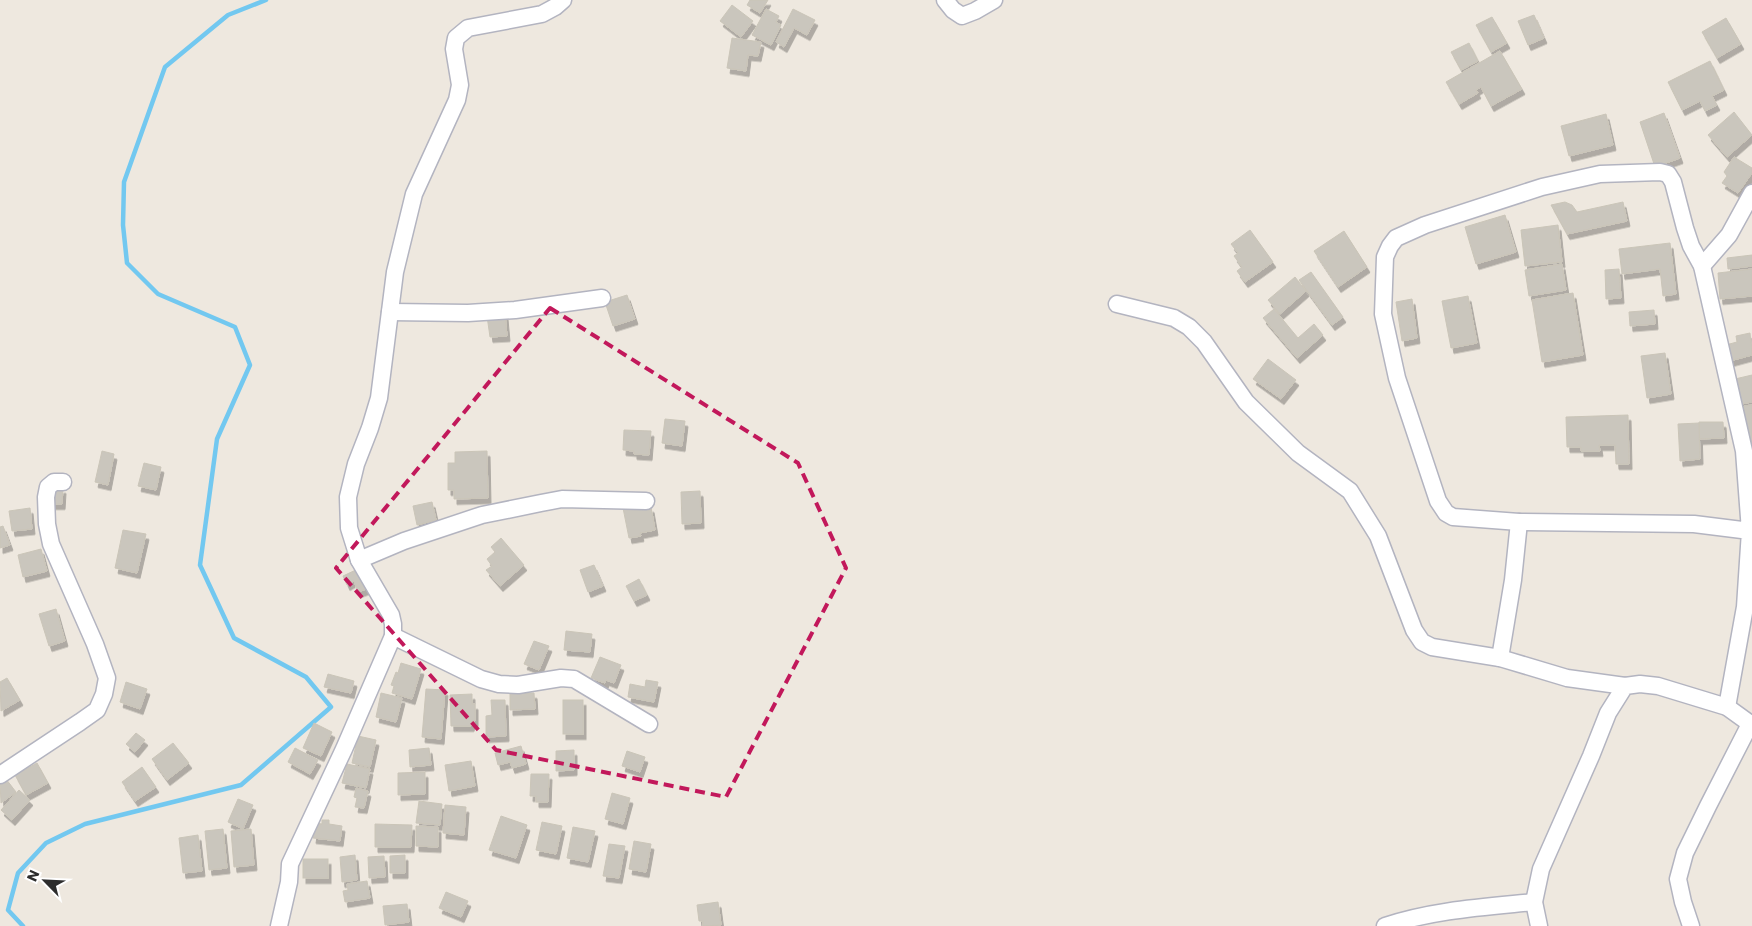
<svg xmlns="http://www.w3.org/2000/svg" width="1752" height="926" viewBox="0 0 1752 926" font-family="Poppins,sans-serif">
<defs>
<filter id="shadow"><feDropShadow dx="3" dy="5.5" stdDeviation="0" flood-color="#0004"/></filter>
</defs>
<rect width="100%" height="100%" fill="#eee8df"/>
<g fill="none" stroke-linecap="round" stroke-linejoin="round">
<!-- stream -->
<polyline stroke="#72c8f0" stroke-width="4.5" points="23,926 8,910 18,873 46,843 85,824 241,785 331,707 306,677 234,638 200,565 217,439 250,365 235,327 158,294 127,263 123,225 124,182 165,67 228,15 266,0"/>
</g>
<!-- building -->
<g fill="#cac6bd" stroke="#cac5b8" filter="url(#shadow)">
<polygon points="750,0 768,0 760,13 747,5"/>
<polygon points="732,5 753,21 741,37 720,21"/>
<polygon points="766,9 779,16 776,22 781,25 771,45 752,35"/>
<polygon points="793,9 815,20 807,35 794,28 784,47 776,42"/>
<polygon points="1534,15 1544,38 1528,45 1518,21"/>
<polygon points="1492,17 1507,43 1491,52 1476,25"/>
<polygon points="1726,18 1741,44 1717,58 1702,32"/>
<polygon points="732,38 761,42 758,56 748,55 746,71 727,68"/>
<polygon points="1469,43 1478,61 1461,70 1451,52"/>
<polygon points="1500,51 1522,89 1491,106 1481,87 1476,90 1478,93 1459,104 1446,82"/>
<polygon points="1710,61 1724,90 1712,96 1717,105 1705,111 1700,101 1682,110 1668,82"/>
<polygon points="1734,112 1752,135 1727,157 1708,135"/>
<polygon points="1664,113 1680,158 1655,167 1640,122"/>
<polygon points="1606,114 1613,145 1569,156 1561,126"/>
<polygon points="1734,157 1752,168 1752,173 1738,193 1722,183 1727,176 1724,172"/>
<polygon points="1565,202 1572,205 1577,212 1623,202 1627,221 1567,234 1551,205"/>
<polygon points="1505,215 1516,252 1476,264 1465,227"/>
<polygon points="1558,225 1562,262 1525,266 1521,230"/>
<polygon points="1250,230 1273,262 1245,282 1237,271 1242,267 1234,256 1238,253 1231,244"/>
<polygon points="1344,231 1367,267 1338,287 1314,251"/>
<polygon points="1670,243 1676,294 1663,296 1660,269 1622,274 1619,249"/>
<polygon points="1752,255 1752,266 1728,269 1727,258"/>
<polygon points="1562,264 1566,290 1529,296 1525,270"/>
<polygon points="1619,269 1621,298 1606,299 1605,270"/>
<polygon points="1752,269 1752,296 1720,299 1718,273"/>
<polygon points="1311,272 1343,317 1332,325 1299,280"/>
<polygon points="1295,277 1306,291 1280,314 1268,300"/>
<polygon points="1573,293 1583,355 1542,362 1532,300"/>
<polygon points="627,295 635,319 613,326 605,302"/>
<polygon points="1468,296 1477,343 1451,348 1442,301"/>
<polygon points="1412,299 1417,338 1402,341 1396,302"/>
<polygon points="1274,309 1298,338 1314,324 1323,335 1297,358 1263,318"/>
<polygon points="1654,310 1655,324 1630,326 1629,312"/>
<polygon points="505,314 507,336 490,337 487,316"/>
<polygon points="1750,333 1752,355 1726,362 1722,346 1737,342 1736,336"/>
<polygon points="1665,353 1671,394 1647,398 1641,356"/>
<polygon points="1268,359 1296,380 1281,399 1253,379"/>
<polygon points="1752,375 1752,402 1741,404 1735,379"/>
<polygon points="1752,405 1752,446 1750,440 1745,439 1740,413 1744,412 1744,406"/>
<polygon points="1628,415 1629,464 1616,464 1615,445 1599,445 1600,451 1581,451 1581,447 1567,447 1566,417"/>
<polygon points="665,419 685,421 682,446 662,443"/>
<polygon points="1699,422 1723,422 1724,438 1699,439"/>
<polygon points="1699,423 1700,459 1680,461 1678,424"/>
<polygon points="624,430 651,431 649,455 634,454 634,451 623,450"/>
<polygon points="102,451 114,454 108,485 95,482"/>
<polygon points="487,451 488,498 454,499 454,490 448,490 448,463 455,463 455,452"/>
<polygon points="144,463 161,467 156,490 138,486"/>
<polygon points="52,488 63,488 62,504 52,504"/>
<polygon points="700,491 701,523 682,524 681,492"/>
<polygon points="432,502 436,520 417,525 413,506"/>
<polygon points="651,507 655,530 640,533 641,536 629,538 623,508"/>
<polygon points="30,508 32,529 12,531 9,511"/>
<polygon points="3,526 10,545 0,548 0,527"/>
<polygon points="123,530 146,534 137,573 115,568"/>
<polygon points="501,538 524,565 500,586 486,570 492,566 487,559 495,552 491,547"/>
<polygon points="41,549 47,571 23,577 18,555"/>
<polygon points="594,565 603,586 588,592 580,570"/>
<polygon points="360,568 369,588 358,592 354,581 347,585 343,576"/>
<polygon points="639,579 647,595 634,601 626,586"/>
<polygon points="56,609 65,641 49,646 39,614"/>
<polygon points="566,631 592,634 590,652 564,650"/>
<polygon points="534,641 549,646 539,670 524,664"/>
<polygon points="600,657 621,665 614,683 606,680 605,683 591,678"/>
<polygon points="401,663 421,669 412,699 392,693 394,686 391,685 396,672 398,673"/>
<polygon points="328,674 354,681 351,693 324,687"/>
<polygon points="7,678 20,700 1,711 0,682"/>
<polygon points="646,680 658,682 654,702 628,697 630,684 645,687"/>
<polygon points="126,682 147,689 140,709 120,702"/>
<polygon points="426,689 445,690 441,739 422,737"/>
<polygon points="381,693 402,698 396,722 376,717"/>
<polygon points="510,693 534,693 535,709 510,710"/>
<polygon points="472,694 472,704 475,704 475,721 472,721 471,726 451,726 450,695"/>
<polygon points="491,700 505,700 506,736 486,737 486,716 492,715"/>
<rect x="563" y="700" width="20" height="34"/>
<polygon points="314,723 332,732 321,756 303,748"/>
<polygon points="136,733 145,740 135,752 126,744"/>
<polygon points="358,736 376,740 370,767 352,763"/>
<polygon points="173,743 189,763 167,780 152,759"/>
<polygon points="521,746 526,764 512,768 510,762 498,765 495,753"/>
<polygon points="295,748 318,760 310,774 288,762"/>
<polygon points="429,748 431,765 410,767 409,750"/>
<polygon points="574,750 574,770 556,771 556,751"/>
<polygon points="627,751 645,757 640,772 622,766"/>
<polygon points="471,761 475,786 449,791 445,765"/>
<polygon points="37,763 48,783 26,795 15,775"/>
<polygon points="347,764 370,769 366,788 342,783"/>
<polygon points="142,767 156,787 135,801 122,782"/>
<polygon points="425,772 425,794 398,795 398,773"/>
<polygon points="531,774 549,774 548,802 536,802 536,796 530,796"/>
<polygon points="6,779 16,792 1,803 0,783"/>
<polygon points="356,788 368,791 364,808 355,807 357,798 354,797"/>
<polygon points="19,790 30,800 12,820 1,810"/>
<polygon points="612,793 630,798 623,824 605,819"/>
<polygon points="238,799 253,805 243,829 228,822"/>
<polygon points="419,801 442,804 440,825 416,823"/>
<polygon points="445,805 466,807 464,835 443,833"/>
<polygon points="501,816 527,825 516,858 489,850"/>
<polygon points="322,820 329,820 329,824 342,826 340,841 313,838 315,823 322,824"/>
<polygon points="542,822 562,826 556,854 536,850"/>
<polygon points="375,824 412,825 411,847 375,847"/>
<polygon points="416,826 438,827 438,847 416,846"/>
<polygon points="573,827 595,831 588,862 567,858"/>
<polygon points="223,829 227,868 209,870 205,831"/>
<polygon points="251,829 254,865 234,867 231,831"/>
<polygon points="198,835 202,871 183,873 179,838"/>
<polygon points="634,841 651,844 646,872 629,869"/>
<polygon points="609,844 625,846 619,878 603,876"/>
<polygon points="355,855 357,880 342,882 340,857"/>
<polygon points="405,855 405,873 390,873 390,856"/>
<polygon points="384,856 385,877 369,878 368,857"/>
<rect x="303" y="859" width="25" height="19"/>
<polygon points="367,881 370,898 345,902 343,891 348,890 347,884"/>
<polygon points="446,892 468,901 461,917 439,908"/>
<polygon points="718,902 721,925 703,926 703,921 699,921 697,905"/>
<polygon points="407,904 409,922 385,925 383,906"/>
</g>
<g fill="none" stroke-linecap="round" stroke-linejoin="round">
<!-- minor casing -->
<g stroke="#b3b4c0" stroke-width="19">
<g id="minor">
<polyline points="945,0 953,10 962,16 975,11 994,0"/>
<polyline points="1702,266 1729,235 1752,193"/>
<polyline points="1117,304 1174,318 1189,327 1204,342 1246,402 1298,453 1350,491 1378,536 1414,630 1422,642 1432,647 1500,658 1567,678 1625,686"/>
<polyline points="390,312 468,313 515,310 602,298"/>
<polyline points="359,560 404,541 482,515 541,503 562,499 646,501"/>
<polyline points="393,636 481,679 499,684 518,685 561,678 574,679 649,724"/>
<polyline points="1500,658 1513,580 1519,522"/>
<polyline points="1727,707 1745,607 1750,531 1744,451 1702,266 1691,246 1685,228 1673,182 1668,174 1660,172 1600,174 1542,187 1425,225 1396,238 1390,246 1385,257 1383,314 1397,378 1438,501 1446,513 1453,517 1519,522 1694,524 1750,531 1752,530"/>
<polyline points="0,775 80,722 97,710 104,694 107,678 95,644 51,544 47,524 46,497 48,487 54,482 63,482"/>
<polyline points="279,926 289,882 290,864 344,749 393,636 393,624 391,615 359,560 349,528 348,497 356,464 370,428 379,398 395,272 414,194 457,100 460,85 454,49 456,38 468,28 542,14 555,7 563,0"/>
<path d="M 1385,926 C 1433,910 1484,907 1534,902"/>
<polyline points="1539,926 1534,902 1541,869 1591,756 1608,713 1625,686 1640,684 1658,686 1727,707 1752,725"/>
<polyline points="1691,926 1683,902 1678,879 1685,853 1708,806 1750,724"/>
</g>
</g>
<!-- minor -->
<use href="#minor" stroke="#fff" stroke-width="16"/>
</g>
<!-- marked area -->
<path fill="none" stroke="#c2185b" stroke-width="4" stroke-dasharray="10 6" stroke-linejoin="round" d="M 550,308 L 798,463 L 846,568 L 726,797 L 496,750 L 336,568 Z"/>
<!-- north arrow -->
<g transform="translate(45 881) rotate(294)" stroke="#ffffff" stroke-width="4" paint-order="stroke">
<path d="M0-4L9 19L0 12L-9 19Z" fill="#2d2d2d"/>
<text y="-8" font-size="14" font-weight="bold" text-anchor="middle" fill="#2d2d2d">N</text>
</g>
</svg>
